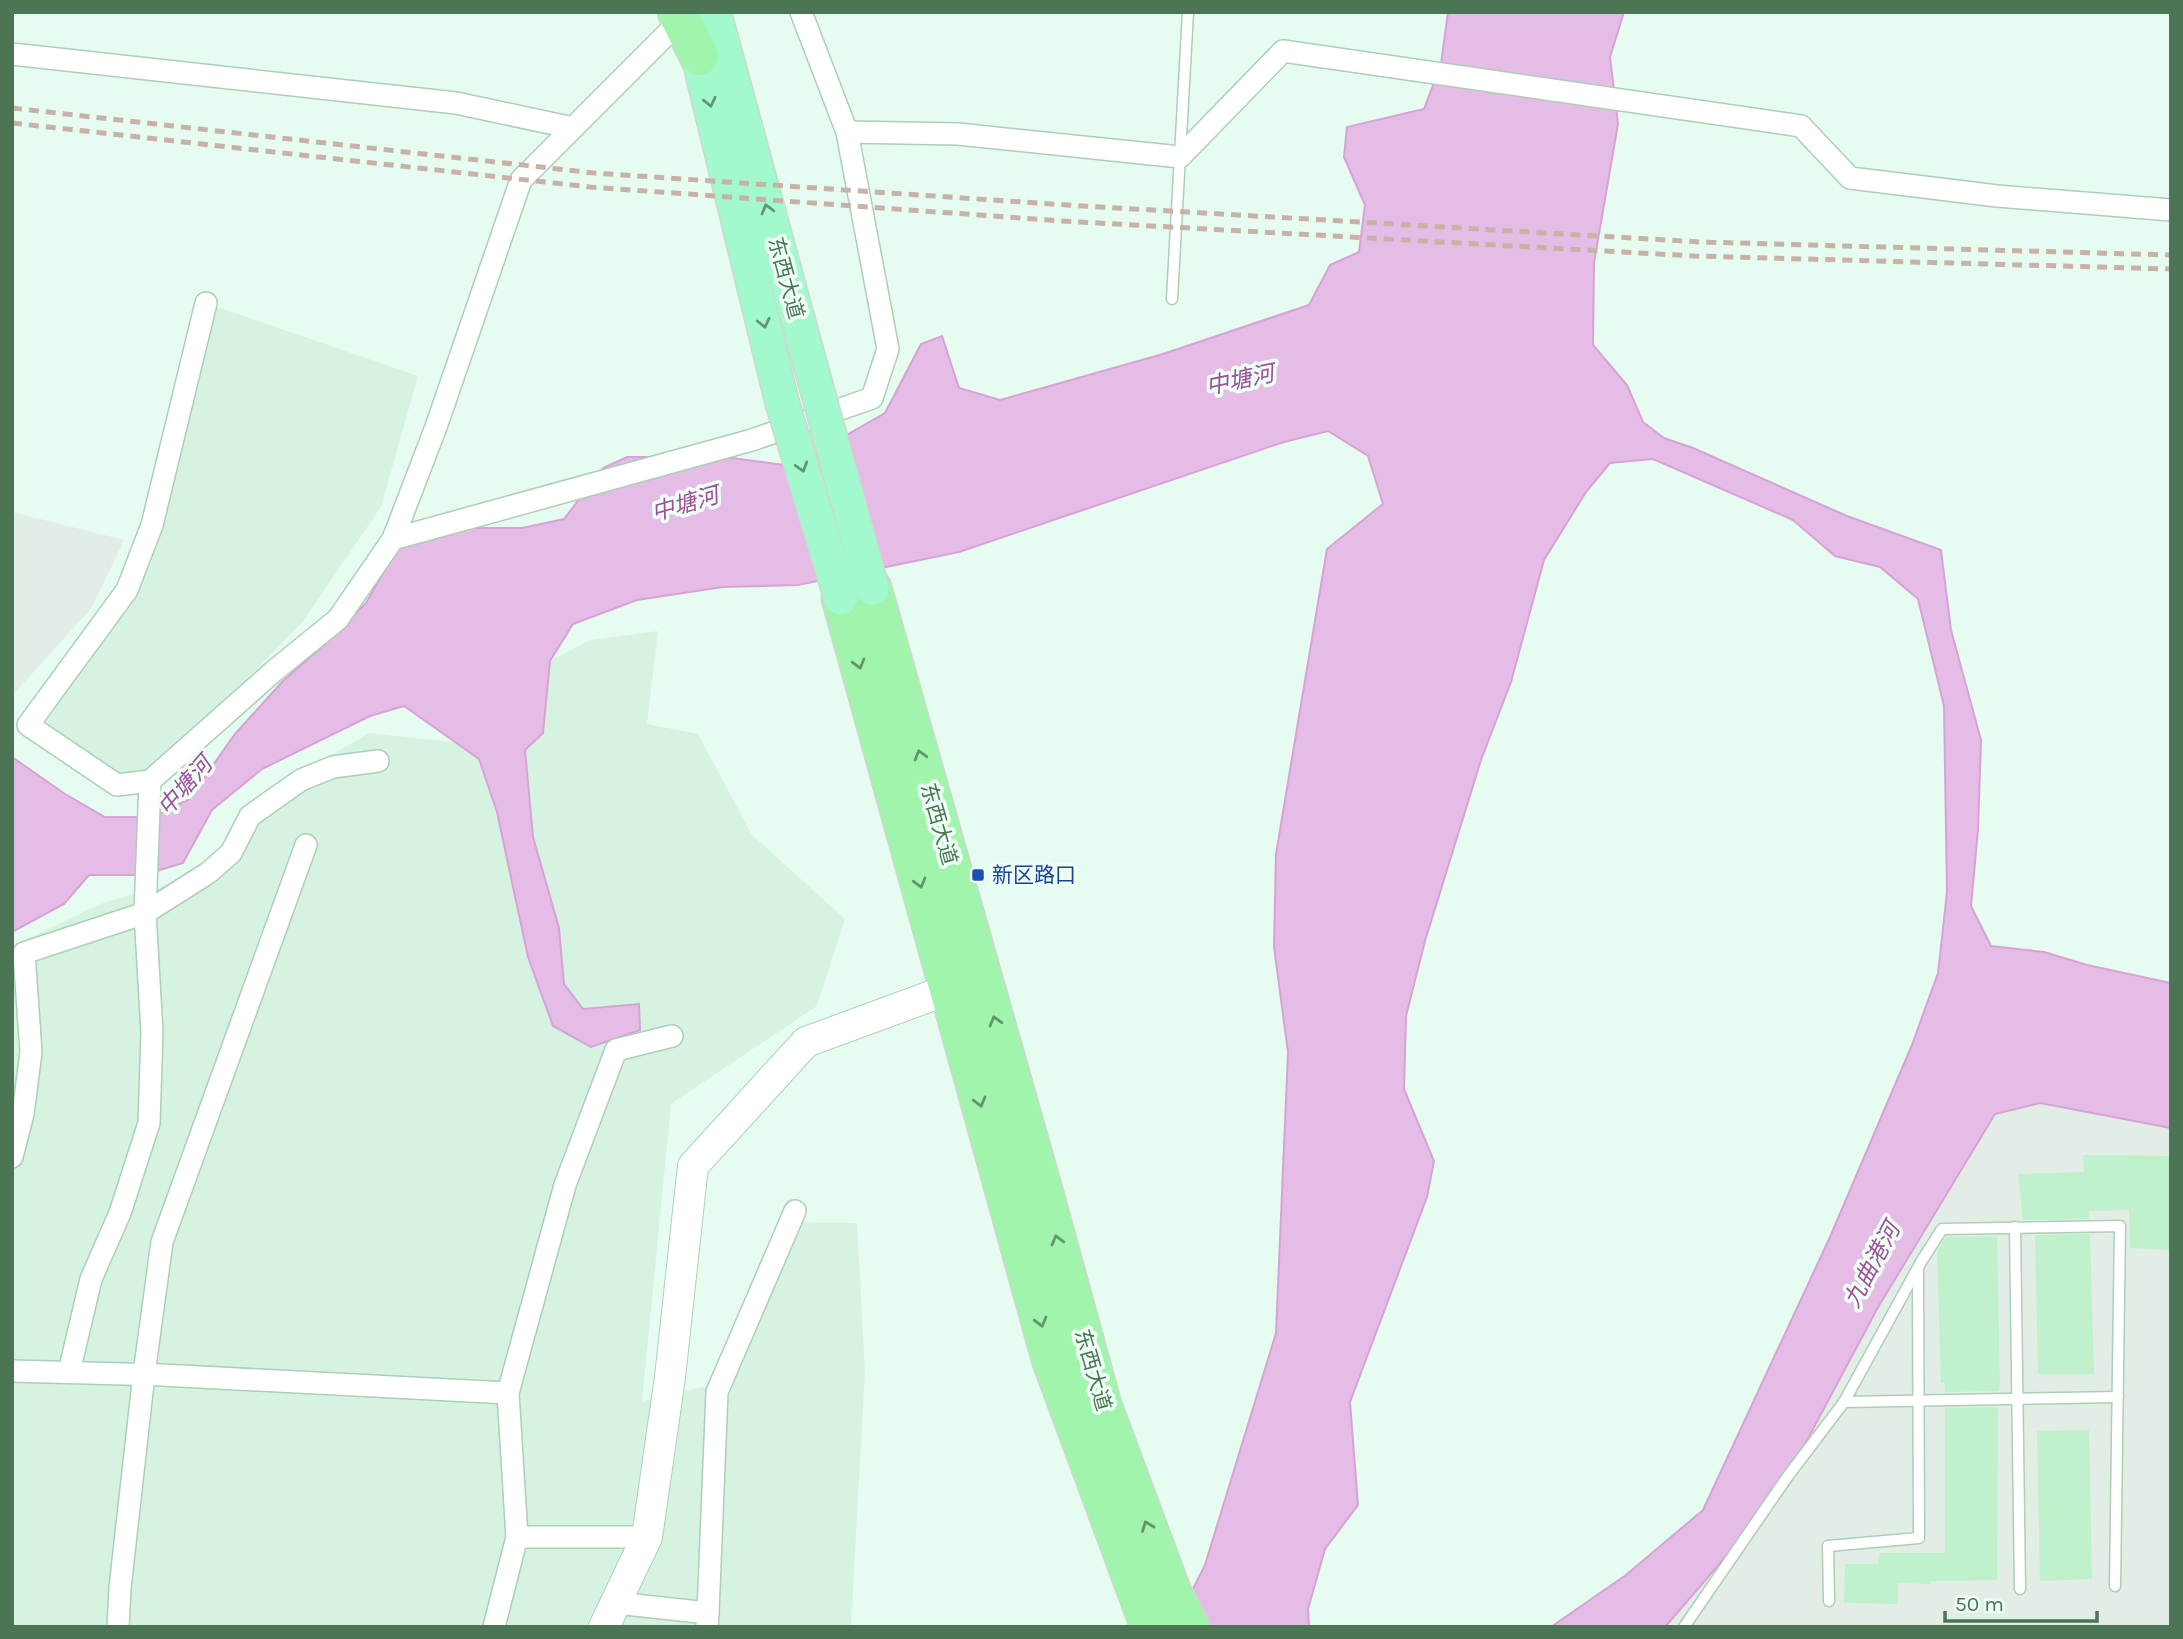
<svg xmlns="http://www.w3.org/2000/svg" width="2183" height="1639" viewBox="0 0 2183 1639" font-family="Karla,'Noto Sans SC',sans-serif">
<rect width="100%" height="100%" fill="#e7fcf1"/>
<!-- residential -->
<g fill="#d6f3e2">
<polygon points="206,303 418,376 381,507 304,620 150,781 117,785 28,725 127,590"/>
<polygon points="658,631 647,724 698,734 752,835 845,919 817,1006 671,1104 642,1402 706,1386 789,1222 857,1223 865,1371 851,1627 12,1627 12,946 103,903 208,873 254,800 369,733 525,750 543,733 550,661 590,640"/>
</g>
<!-- industrial -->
<g fill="#e1ede5">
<polygon points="12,512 124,540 92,607 12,696"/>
<polygon points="2040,1103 2171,1128 2171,1627 1665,1627 1727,1555 1788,1476 1877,1309 1995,1114"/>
</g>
<!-- water -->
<polygon fill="#e5bce5" stroke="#d7a2d6" stroke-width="2" points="1448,12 1624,12 1610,57 1618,124 1594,263 1593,345 1627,385 1643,422 1664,438 1693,448 1847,516 1941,550 1951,630 1981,740 1978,830 1971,906 1991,946 2044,952 2087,965 2171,983 2171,1128 2040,1103 1995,1114 1877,1309 1788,1476 1727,1555 1665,1627 1551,1627 1626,1575 1703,1510 1830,1237 1912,1045 1938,973 1947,892 1944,706 1918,599 1880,567 1835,556 1793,520 1653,459 1610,463 1586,492 1544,560 1511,682 1481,760 1425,941 1406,1016 1404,1089 1434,1161 1427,1197 1350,1402 1358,1505 1325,1549 1308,1609 1309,1627 1174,1627 1205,1565 1276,1333 1288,1052 1274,947 1276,854 1327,549 1383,504 1368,456 1328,431 1284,442 959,552 798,585 723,587 637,600 573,624 550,661 543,733 525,750 533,837 559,928 564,984 583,1009 639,1004 640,1030 591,1047 553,1026 528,957 497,812 479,759 404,706 370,716 262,769 212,810 183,863 144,875 89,875 64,904 12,932 12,757 65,794 105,817 154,817 189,799 235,734 283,681 326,643 366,603 402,540 442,528 522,528 564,519 603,468 627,457 725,457 792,466 885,413 921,344 942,336 959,388 1000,400 1163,354 1309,305 1330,265 1359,252 1365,205 1344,157 1347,127 1424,109 1441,64"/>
<!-- building -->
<g fill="#bff1cd">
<polygon points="2083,1155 2169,1156 2169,1250 2130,1248 2129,1210 2089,1211 2089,1219 2023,1220 2018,1174 2084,1172"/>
<polygon points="2090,1234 2094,1374 2038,1374 2035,1235"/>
<polygon points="1997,1236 2000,1384 1998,1391 1945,1392 1945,1383 1941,1383 1937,1251 1946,1237"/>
<polygon points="1998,1407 1997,1580 1931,1581 1931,1584 1898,1583 1898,1604 1844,1603 1845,1564 1878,1564 1879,1553 1945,1553 1945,1408"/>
<polygon points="2089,1430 2092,1579 2040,1581 2037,1431"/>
</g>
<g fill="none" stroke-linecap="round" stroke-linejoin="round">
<!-- lane casing -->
<g stroke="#adceb7" stroke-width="13">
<g id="lane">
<polyline points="1172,299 1188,12"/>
<polyline points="2015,1227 2020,1589"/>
<polyline points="1844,1402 1921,1262 1942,1229 2120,1226 2115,1586"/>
<polyline points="1829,1601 1828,1546 1919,1538 1918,1271"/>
<polyline points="1684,1627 1788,1476 1844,1402 2118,1397"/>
</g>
</g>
<!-- street casing -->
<g stroke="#adceb7" stroke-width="24">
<g id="street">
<polyline points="12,54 456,103 573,128"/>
<polyline points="847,132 958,134 1180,157 1283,51 1801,126 1850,178 1997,196 2171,210"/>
<polyline points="393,539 752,440 872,398 888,349 847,132 801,12"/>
<polyline points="150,781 117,785 28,725 127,590 152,525 206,303"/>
<polyline points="12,1157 23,1114 31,1052 24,953 145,913 208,873 231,853 250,816 301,780 333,767 378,761"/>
<polyline points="12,1371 162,1375 508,1393"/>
<polyline points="69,1372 91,1279 120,1213 149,1123 152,1032 145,913 150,781 274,671 338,619 393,539 436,427 521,180 681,20"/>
<polyline points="517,1537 647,1537"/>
<polyline points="616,1603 708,1613 707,1627"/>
<polyline points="708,1613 717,1392 795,1211"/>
<polyline points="118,1627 120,1588 144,1374 162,1242 306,845"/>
<polyline points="494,1627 517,1537 508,1393 565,1185 616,1050 672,1036"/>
</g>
</g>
<!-- secondary casing -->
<g stroke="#abd1b7" stroke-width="32">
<polyline id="secondary" points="604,1627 647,1537 670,1377 693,1166 806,1042 969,982"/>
</g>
<!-- primary casing -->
<g stroke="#cdd8cf" stroke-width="36">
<g id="primary">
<polyline points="714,12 818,393"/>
<polyline points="692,31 782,402"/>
</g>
</g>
<!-- highway casing -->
<g stroke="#cdd8cf" stroke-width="41">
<g id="highway">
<polyline points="677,12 699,56"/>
<polyline points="872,588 1043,1190 1102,1405 1171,1590 1190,1627"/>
<polyline points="841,598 1051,1359 1150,1627"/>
</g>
</g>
<!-- lane -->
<use href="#lane" stroke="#fff" stroke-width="10"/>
<!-- street -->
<use href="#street" stroke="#fff" stroke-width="21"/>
<!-- secondary -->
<use href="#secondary" stroke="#fff" stroke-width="30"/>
<!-- primary -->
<use href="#primary" stroke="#a2f9cd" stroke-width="33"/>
<!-- highway -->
<use href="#highway" stroke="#a0f4ab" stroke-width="38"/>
<!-- rail -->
<g stroke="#c6b3a5" stroke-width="5" stroke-dasharray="10 7" stroke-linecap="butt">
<polyline points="12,108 594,173 1067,205 1701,242 2171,255"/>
<polyline points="12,123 590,187 1062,221 1694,256 2171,269"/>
</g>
<!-- primary-bridge casing -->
<g stroke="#cdd8cf" stroke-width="36" stroke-linecap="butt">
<g id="primary-bridge">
<polyline points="818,393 872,588"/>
<polyline points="782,402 841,598"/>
</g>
</g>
<!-- primary-bridge -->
<use href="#primary-bridge" stroke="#a2f9cd" stroke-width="33"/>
</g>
<!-- one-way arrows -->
<defs><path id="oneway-chevron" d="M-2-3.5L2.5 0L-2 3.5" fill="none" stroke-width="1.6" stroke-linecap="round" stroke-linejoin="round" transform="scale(1.75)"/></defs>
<g stroke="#629673">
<use href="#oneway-chevron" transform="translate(710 102) rotate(77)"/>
<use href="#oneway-chevron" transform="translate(767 209) rotate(-105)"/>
<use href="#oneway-chevron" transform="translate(764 323) rotate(77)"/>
<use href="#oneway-chevron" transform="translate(802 467) rotate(73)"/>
</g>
<g stroke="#61956a">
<use href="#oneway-chevron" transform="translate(859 664) rotate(75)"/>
<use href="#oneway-chevron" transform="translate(920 755) rotate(-106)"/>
<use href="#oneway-chevron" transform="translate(920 883) rotate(75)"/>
<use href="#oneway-chevron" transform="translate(995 1021) rotate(-106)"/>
<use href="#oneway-chevron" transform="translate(980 1102) rotate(75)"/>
<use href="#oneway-chevron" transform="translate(1057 1240) rotate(-105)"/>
<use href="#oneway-chevron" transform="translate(1041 1322) rotate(75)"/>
<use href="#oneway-chevron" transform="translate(1147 1526) rotate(-111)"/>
</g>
<!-- markers -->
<rect fill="#1a4fb4" stroke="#eefff6" stroke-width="2.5" x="971" y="868" width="14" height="14" rx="3.5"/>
<g text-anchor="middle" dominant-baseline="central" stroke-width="7" stroke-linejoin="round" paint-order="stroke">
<!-- street labels -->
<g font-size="21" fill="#4c7555" stroke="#eefff6">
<text transform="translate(786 278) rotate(75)">东西大道</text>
<text transform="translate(939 824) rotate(74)">东西大道</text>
<text transform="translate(1093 1370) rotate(74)">东西大道</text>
</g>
<!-- transit labels -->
<g font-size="21" fill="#164399" stroke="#eefff6" text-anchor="start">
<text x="992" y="875">新区路口</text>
</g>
<!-- water labels -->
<g font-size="23" font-style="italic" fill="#9d4f9a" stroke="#eefff6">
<text transform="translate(1240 380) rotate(-12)">中塘河</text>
<text transform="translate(685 504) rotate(-16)">中塘河</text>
<text transform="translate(185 786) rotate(-49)">中塘河</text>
<text transform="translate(1872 1265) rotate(-62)">九曲港河</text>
</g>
</g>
<!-- border -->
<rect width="2183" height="1639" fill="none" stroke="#4c7555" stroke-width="28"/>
<!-- scale -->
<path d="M1945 1611v10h152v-10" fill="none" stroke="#4c7555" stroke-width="3.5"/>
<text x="1955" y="1611" font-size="21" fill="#4c7555" stroke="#eefff6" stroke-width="5" paint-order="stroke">50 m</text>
</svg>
